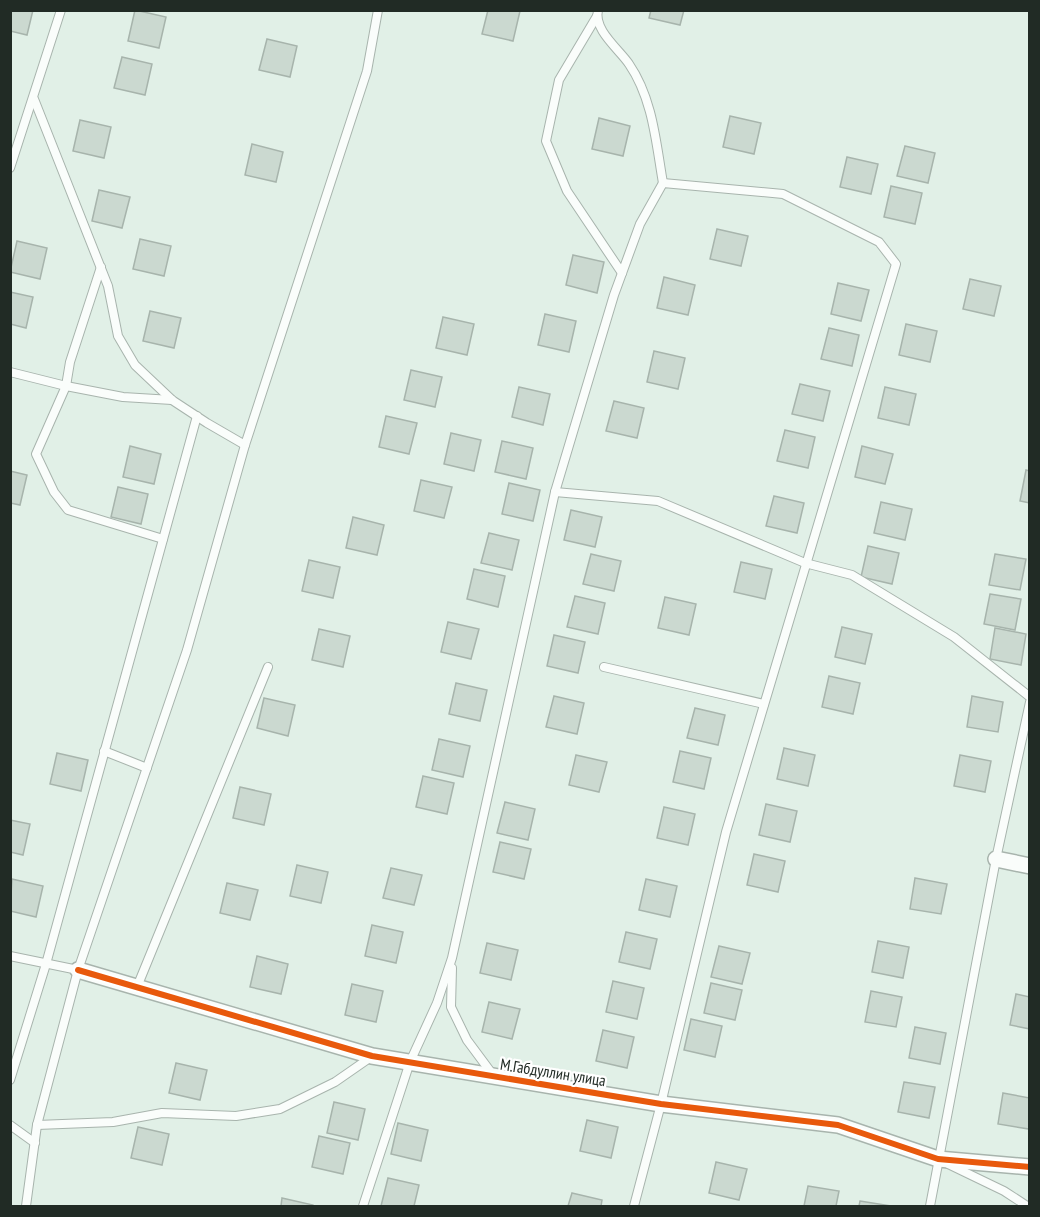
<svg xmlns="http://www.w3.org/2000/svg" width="1040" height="1217" viewBox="0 0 1040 1217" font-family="'PT Sans Narrow',sans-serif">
<rect width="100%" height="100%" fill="#e1f0e7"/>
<!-- building -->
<g fill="#cbd9d0" stroke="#a7b4ac" stroke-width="1.5">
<polygon points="10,10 33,10 27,35 10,31"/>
<polygon points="135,10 166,17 159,48 128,41"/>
<polygon points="488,10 520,11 513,41 482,34"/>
<polygon points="651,10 684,10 680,25 649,18"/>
<polygon points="267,39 297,46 290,77 259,70"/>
<polygon points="122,57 152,64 145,95 114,88"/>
<polygon points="730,116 761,123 754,154 723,147"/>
<polygon points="599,118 630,126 623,156 592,149"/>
<polygon points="80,120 111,127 104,158 73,151"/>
<polygon points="252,144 283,152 276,182 245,175"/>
<polygon points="905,146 935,153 928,183 897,176"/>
<polygon points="847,157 878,164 871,194 840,187"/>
<polygon points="891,186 922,193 915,224 884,217"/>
<polygon points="99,190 130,197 122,228 92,221"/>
<polygon points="717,229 748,236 741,266 710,259"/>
<polygon points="140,239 171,246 164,276 133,269"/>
<polygon points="17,241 47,248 40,279 10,272"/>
<polygon points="573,255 604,262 597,293 566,285"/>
<polygon points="664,277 695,285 688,315 657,308"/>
<polygon points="970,279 1001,286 994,316 963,309"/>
<polygon points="838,283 869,290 861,321 831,314"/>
<polygon points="10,292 33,297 26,328 10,324"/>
<polygon points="150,311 181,318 174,348 143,341"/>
<polygon points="545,314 576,321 569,352 538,345"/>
<polygon points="443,317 474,324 467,355 436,348"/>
<polygon points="906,324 937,331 930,362 899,355"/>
<polygon points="829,328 859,335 852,366 821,359"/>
<polygon points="654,351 685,358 678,389 647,382"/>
<polygon points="411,370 442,377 435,407 404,400"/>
<polygon points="800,384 830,391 823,421 792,414"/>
<polygon points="519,387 550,394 543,425 512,417"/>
<polygon points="885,387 916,394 909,425 878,418"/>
<polygon points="614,401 644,408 637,438 606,431"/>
<polygon points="386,416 417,423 409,454 379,447"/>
<polygon points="785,430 815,437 808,468 777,461"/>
<polygon points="451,433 481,440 474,471 444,464"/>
<polygon points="502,441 533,448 526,479 495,472"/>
<polygon points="130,446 161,454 154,484 123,477"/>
<polygon points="862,446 893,454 885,484 855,477"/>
<polygon points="1026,470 1030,471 1030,503 1020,501"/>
<polygon points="10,471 27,475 20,505 10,503"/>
<polygon points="421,480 452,487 444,518 414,511"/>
<polygon points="509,483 540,490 533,521 502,514"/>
<polygon points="118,487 148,494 141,524 111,517"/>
<polygon points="774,496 804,503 797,533 766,526"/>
<polygon points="881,502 912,509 905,540 874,533"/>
<polygon points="571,510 602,517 595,547 564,540"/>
<polygon points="353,517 384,525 377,555 346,548"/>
<polygon points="489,533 519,540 512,570 481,563"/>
<polygon points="868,546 899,553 892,584 861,577"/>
<polygon points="591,554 621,561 614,591 583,584"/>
<polygon points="995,554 1026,559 1020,590 989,585"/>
<polygon points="309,560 340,567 333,598 302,591"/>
<polygon points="741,562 772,569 765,599 734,592"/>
<polygon points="474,569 505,576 498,607 467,599"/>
<polygon points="990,594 1021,599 1015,630 984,624"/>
<polygon points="575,596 605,603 598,634 567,627"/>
<polygon points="665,597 696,604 689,635 658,628"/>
<polygon points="448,622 479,629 471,659 441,652"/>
<polygon points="842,627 872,634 865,664 835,657"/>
<polygon points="995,628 1026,634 1021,665 990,659"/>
<polygon points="319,629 350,636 343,667 312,660"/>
<polygon points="554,635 585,642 578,673 547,666"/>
<polygon points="829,676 860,683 853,714 822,707"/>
<polygon points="456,683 487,690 480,721 449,714"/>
<polygon points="554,696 584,703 577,734 546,727"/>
<polygon points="972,696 1003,702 998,732 967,727"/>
<polygon points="264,698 295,705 288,736 257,728"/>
<polygon points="695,708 725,715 718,745 687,738"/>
<polygon points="439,739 470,746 463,777 432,770"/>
<polygon points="784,748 815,755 808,786 777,779"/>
<polygon points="680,751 711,758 704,789 673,782"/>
<polygon points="57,753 88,760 81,791 50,784"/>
<polygon points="576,755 607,762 599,792 569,785"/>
<polygon points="960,755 991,761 985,792 954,786"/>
<polygon points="423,776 454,783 447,814 416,807"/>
<polygon points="240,787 271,794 264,825 233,818"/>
<polygon points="505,802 535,809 528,840 497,833"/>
<polygon points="766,804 797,811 790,842 759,835"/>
<polygon points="664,807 695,814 688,845 657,838"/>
<polygon points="10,820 30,824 23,855 10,852"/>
<polygon points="500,842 531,849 524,879 493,872"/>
<polygon points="754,854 785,861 778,892 747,885"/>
<polygon points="297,865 328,872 321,903 290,896"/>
<polygon points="391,868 422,875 414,905 383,898"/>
<polygon points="915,878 947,884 941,914 910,909"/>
<polygon points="12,879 43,886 36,917 10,911"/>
<polygon points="646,879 677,886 670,917 639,910"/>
<polygon points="227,883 258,890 250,920 220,913"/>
<polygon points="372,925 403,932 396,963 365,956"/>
<polygon points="626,932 657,939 650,969 619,962"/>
<polygon points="878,941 909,947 903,978 872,972"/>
<polygon points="487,943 518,950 511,980 480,973"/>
<polygon points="719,946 750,953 742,984 711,977"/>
<polygon points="257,956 288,964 281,994 250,987"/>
<polygon points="613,981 644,988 637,1019 606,1012"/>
<polygon points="711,983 742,990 735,1020 704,1013"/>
<polygon points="352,984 383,991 376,1022 345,1015"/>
<polygon points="871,991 902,997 896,1027 865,1022"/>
<polygon points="1016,994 1030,997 1030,1029 1010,1025"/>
<polygon points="489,1002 520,1009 512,1039 482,1032"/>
<polygon points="691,1019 722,1026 715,1057 684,1050"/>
<polygon points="915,1027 946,1033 940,1064 909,1058"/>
<polygon points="603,1030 634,1037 627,1068 596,1061"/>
<polygon points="176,1063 207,1070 200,1100 169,1093"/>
<polygon points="904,1082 935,1087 929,1118 898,1112"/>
<polygon points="1003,1093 1030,1098 1029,1129 998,1124"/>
<polygon points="334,1102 365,1109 358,1140 327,1133"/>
<polygon points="587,1120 618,1127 611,1158 580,1151"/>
<polygon points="398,1123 428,1130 421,1161 391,1154"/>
<polygon points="138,1127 169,1134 162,1165 131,1158"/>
<polygon points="319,1136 350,1143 343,1174 312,1167"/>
<polygon points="716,1162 747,1169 739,1200 709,1193"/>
<polygon points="388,1178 419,1185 414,1206 381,1206"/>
<polygon points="808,1186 839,1191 836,1206 804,1206"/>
<polygon points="572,1193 602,1200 601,1206 568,1206"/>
<polygon points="282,1198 313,1205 313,1206 281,1206"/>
<polygon points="860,1201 891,1206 859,1206"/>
</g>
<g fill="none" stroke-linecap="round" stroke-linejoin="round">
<!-- lane casing -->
<g stroke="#a8b4ad" stroke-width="10">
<g id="lane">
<path d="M 598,10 C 593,30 620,50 629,64 C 653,99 656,143 663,183"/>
<polyline points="597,16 559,80 546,141 567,191 622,273"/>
<polyline points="34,99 108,286 118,336 135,365 172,400 207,423 245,445"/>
<polyline points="10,168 61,10"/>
<polyline points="101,267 70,362 66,386 36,454 54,492 68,510 163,539"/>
<polyline points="10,372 66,386 123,397 172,400"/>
<polyline points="555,492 658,501 805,563 852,575 954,637 1030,697"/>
<polyline points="604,667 764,704"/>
<polyline points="104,751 147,768"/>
<polyline points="10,956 78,970"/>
<polyline points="452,968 451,1007 467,1040 493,1075"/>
<polyline points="137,987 268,667"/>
<polyline points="10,1080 46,964 197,416"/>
<polyline points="10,1125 35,1143"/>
<polyline points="37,1125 113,1122 162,1113 236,1116 280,1109 335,1082 371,1057"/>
<polyline points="948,1164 1004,1191 1027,1206"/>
<polyline points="26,1206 37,1125 78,970 187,650 245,445 367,71 378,10"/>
<polyline points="363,1206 410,1062 437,1003 452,958 555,492 614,295 640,224 663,183 783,194 879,242 896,264 726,832 661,1104 634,1206"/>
<polyline points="930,1206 996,859 1030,702"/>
</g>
</g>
<!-- street casing -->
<g stroke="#a8b4ad" stroke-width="18">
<g id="street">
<polyline points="996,859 1030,866"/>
<polyline points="78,970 372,1056 661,1104 838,1125 938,1159 1030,1167"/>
</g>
</g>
<!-- lane -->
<use href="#lane" stroke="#fafdfb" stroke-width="8"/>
<!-- street -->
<use href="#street" stroke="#fafdfb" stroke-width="15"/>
<!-- cycleway casing -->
<g stroke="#fff" stroke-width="10">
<polyline id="cycleway" points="78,970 372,1056 661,1104 838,1125 938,1159 1030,1167"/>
</g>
<!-- cycleway -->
<use href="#cycleway" stroke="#e8590c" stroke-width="6"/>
</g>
<g text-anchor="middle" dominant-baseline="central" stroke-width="4.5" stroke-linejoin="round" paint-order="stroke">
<!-- street labels -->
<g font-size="16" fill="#212b25" stroke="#fff">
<text transform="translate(553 1072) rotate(9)">М.Габдуллин улица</text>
</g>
</g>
<!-- border -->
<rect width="1040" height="1217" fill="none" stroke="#212b25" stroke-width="24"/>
</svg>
